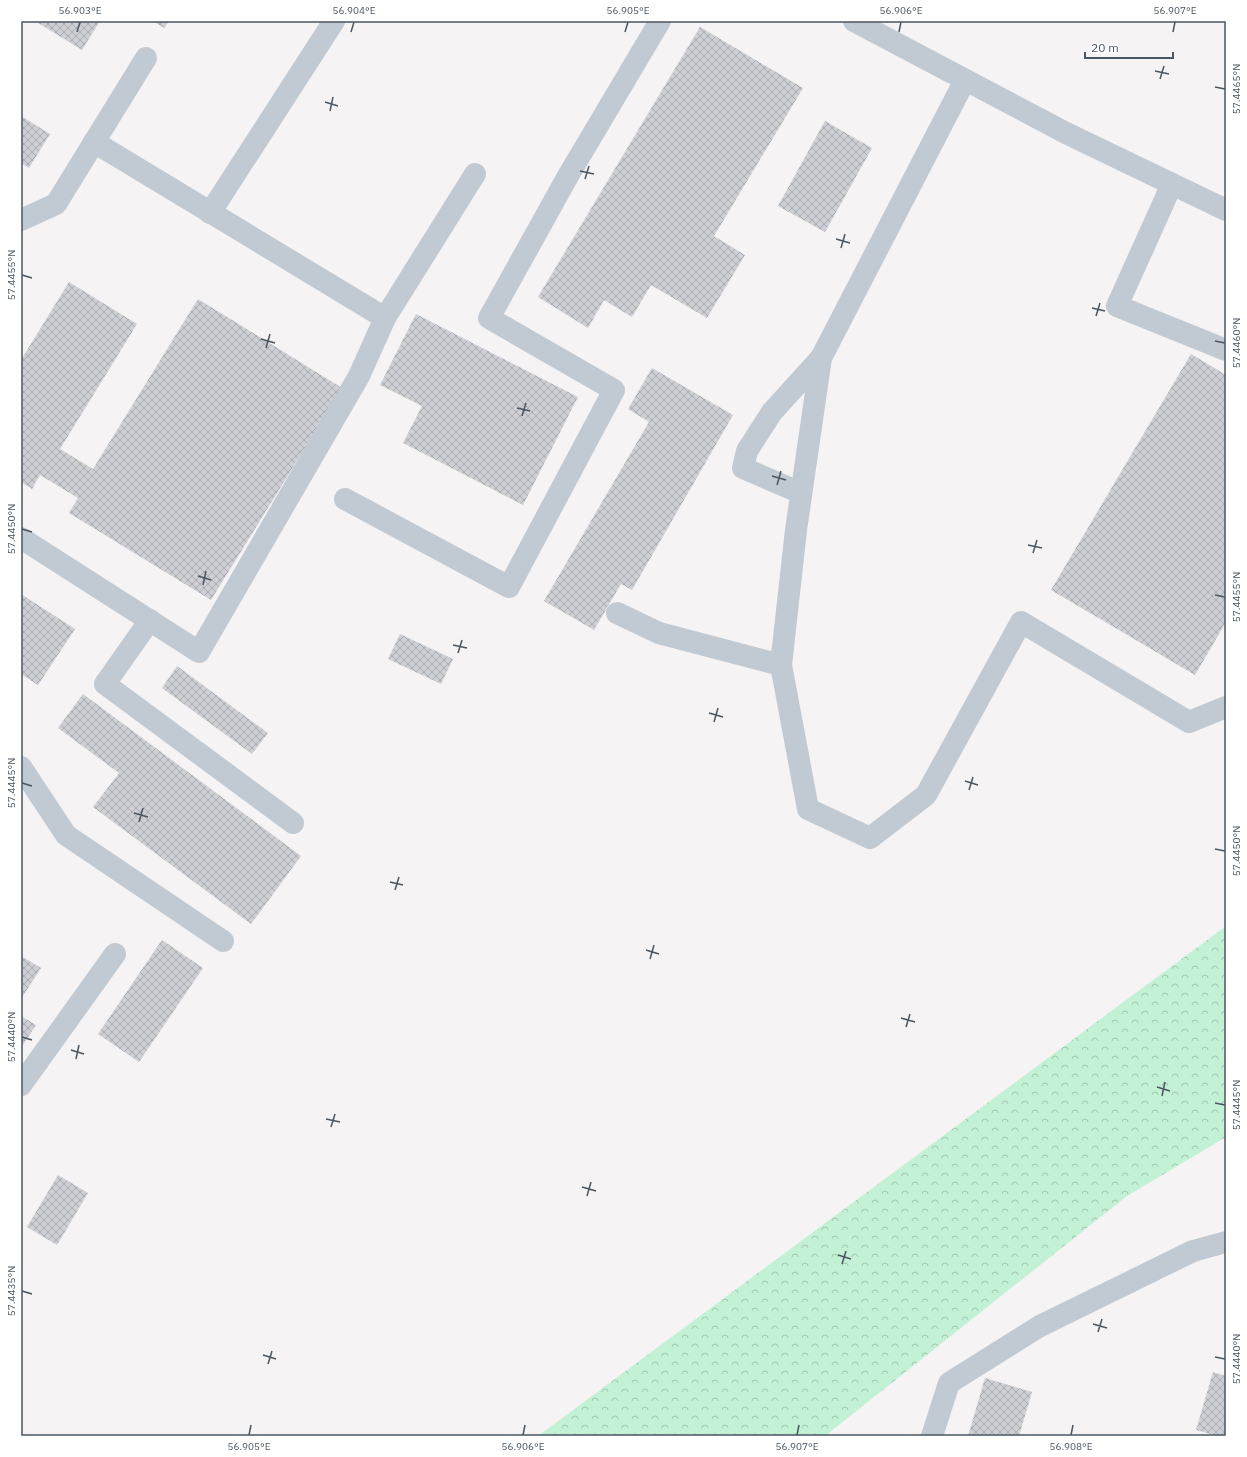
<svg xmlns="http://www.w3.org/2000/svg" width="1247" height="1457" viewBox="0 0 1247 1457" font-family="'IBM Plex Sans',sans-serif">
<defs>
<pattern id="forest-crowns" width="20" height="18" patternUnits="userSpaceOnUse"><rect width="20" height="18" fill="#c3f1d5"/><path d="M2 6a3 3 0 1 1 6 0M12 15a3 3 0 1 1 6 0" fill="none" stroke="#a0c6b0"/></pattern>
<pattern id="building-cross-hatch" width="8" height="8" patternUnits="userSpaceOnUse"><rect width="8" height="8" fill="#cdcfd5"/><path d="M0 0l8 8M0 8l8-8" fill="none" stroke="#a8abb0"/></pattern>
</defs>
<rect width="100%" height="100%" fill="#f5f3f3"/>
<!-- forest -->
<polygon fill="url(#forest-crowns)" points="1226,926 1226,1137 1127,1196 825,1436 538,1436"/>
<!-- building -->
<g fill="url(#building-cross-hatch)">
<polygon points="35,21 100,21 82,50"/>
<polygon points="153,21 169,21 164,28"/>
<polygon points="700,27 803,88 714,236 745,255 707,318 651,285 632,317 604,300 588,328 538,297"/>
<polygon points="21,116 50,134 29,168 21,163"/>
<polygon points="825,121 872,148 825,232 778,206"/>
<polygon points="69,282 137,324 60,449 93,469 198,299 342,388 211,600 69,513 78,498 40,475 32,489 21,482 21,360"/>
<polygon points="416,314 578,397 523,505 403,443 422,406 380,385"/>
<polygon points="1191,354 1226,375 1226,622 1195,675 1051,590"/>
<polygon points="652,368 733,415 632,590 621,584 594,630 544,601 649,422 628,409"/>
<polygon points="21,594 75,629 38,685 21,674"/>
<polygon points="400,634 453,659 441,684 388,659"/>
<polygon points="177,666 268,733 252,754 162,688"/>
<polygon points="83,694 301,856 251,924 93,807 119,773 58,728"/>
<polygon points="162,940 203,968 139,1062 98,1034"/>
<polygon points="21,956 41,968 21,999"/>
<polygon points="21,1016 36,1025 21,1048"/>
<polygon points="58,1175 88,1193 57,1245 27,1227"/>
<polygon points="1213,1372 1226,1376 1226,1436 1217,1436 1196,1430"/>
<polygon points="985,1378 1032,1392 1019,1436 968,1436"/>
</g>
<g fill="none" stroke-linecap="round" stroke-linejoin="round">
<!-- minor -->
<g stroke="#c1cad2" stroke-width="22">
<polyline points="854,21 1066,133 1226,210"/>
<polyline points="965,80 821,358 796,530 781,665 808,809 870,838 926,795 1021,622 1189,722 1226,707"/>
<polyline points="1172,184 1117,306 1226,350"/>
<polyline points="210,213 334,21"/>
<polyline points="21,220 56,204 146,58"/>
<polyline points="385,318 475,174"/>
<polyline points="801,493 743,468 747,451 772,412 821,358"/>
<polyline points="345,499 509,587 614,390 489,318 568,176 660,21"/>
<polyline points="21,538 199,652 359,376 385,318 94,142"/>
<polyline points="617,613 659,633 781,665"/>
<polyline points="150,620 105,684 293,823"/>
<polyline points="21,767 66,835 223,941"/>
<polyline points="21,1085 115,954"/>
<polyline points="932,1436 949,1383 1040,1326 1193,1251 1226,1242"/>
</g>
</g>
<!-- ticks -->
<path fill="none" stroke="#4a5661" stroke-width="1.5" d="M 77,32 L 80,22M 351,32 L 354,22M 625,32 L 628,22M 899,32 L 901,22M 1173,32 L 1175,22M 1155,71 L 1169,74M 1160,79 L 1164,66M 1215,87 L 1225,89M 325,102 L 338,106M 330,111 L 333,97M 580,171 L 594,174M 585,179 L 589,166M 836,239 L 850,243M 841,248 L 845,234M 22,275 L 32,278M 1092,308 L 1105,311M 1096,316 L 1100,303M 261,339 L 275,343M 1215,341 L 1225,343M 266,348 L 270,334M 517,408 L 530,411M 522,416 L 526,403M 772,476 L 786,480M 777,485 L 781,471M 22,529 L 32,532M 1028,545 L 1042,548M 1033,553 L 1037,540M 198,576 L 211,580M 203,585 L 206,571M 1215,595 L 1225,597M 453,645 L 467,648M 458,653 L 462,640M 709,713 L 723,717M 714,722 L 718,708M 965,781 L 978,785M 22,783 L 32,786M 969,790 L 973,777M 134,813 L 148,817M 139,822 L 143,808M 1215,849 L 1225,851M 390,882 L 403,885M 395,890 L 399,877M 646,950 L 659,954M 650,959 L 654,945M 901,1018 L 915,1022M 906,1027 L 910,1014M 22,1037 L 32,1040M 71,1050 L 84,1054M 76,1059 L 79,1045M 1157,1087 L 1170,1091M 1162,1096 L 1165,1082M 1215,1103 L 1225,1105M 326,1119 L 340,1122M 331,1127 L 335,1114M 582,1187 L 596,1191M 587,1196 L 591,1182M 838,1255 L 851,1259M 842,1264 L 846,1251M 22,1291 L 32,1294M 1093,1324 L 1107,1328M 1098,1332 L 1102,1319M 263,1355 L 276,1359M 1215,1357 L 1225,1359M 268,1364 L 272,1351M 249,1435 L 251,1425M 523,1435 L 525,1425M 797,1435 L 799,1425M 1071,1435 L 1073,1425"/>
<!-- border -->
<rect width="1247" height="1457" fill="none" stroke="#ffffff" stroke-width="44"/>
<!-- scale -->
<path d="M1085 52v6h88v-6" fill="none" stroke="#4a5661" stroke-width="2"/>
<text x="1091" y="52" font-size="12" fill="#4a5661" stroke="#ffffff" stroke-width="3" paint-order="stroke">20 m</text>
<rect x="22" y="22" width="1203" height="1413" fill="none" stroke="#4a5661" stroke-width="1.5"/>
<g font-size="10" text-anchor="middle" fill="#4a5661">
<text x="80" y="14">56.903°E</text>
<text x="354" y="14">56.904°E</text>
<text x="628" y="14">56.905°E</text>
<text x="901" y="14">56.906°E</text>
<text x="1175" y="14">56.907°E</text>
<text transform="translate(1236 89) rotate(-90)" y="4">57.4465°N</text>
<text transform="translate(11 275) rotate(-90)" y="4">57.4455°N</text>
<text transform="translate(1236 343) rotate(-90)" y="4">57.4460°N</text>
<text transform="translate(11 529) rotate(-90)" y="4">57.4450°N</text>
<text transform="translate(1236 597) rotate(-90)" y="4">57.4455°N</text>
<text transform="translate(11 783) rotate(-90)" y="4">57.4445°N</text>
<text transform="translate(1236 851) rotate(-90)" y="4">57.4450°N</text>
<text transform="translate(11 1037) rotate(-90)" y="4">57.4440°N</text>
<text transform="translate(1236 1105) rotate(-90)" y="4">57.4445°N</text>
<text transform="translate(11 1291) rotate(-90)" y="4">57.4435°N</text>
<text transform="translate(1236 1359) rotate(-90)" y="4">57.4440°N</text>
<text x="249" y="1450">56.905°E</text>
<text x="523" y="1450">56.906°E</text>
<text x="797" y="1450">56.907°E</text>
<text x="1071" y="1450">56.908°E</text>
</g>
</svg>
